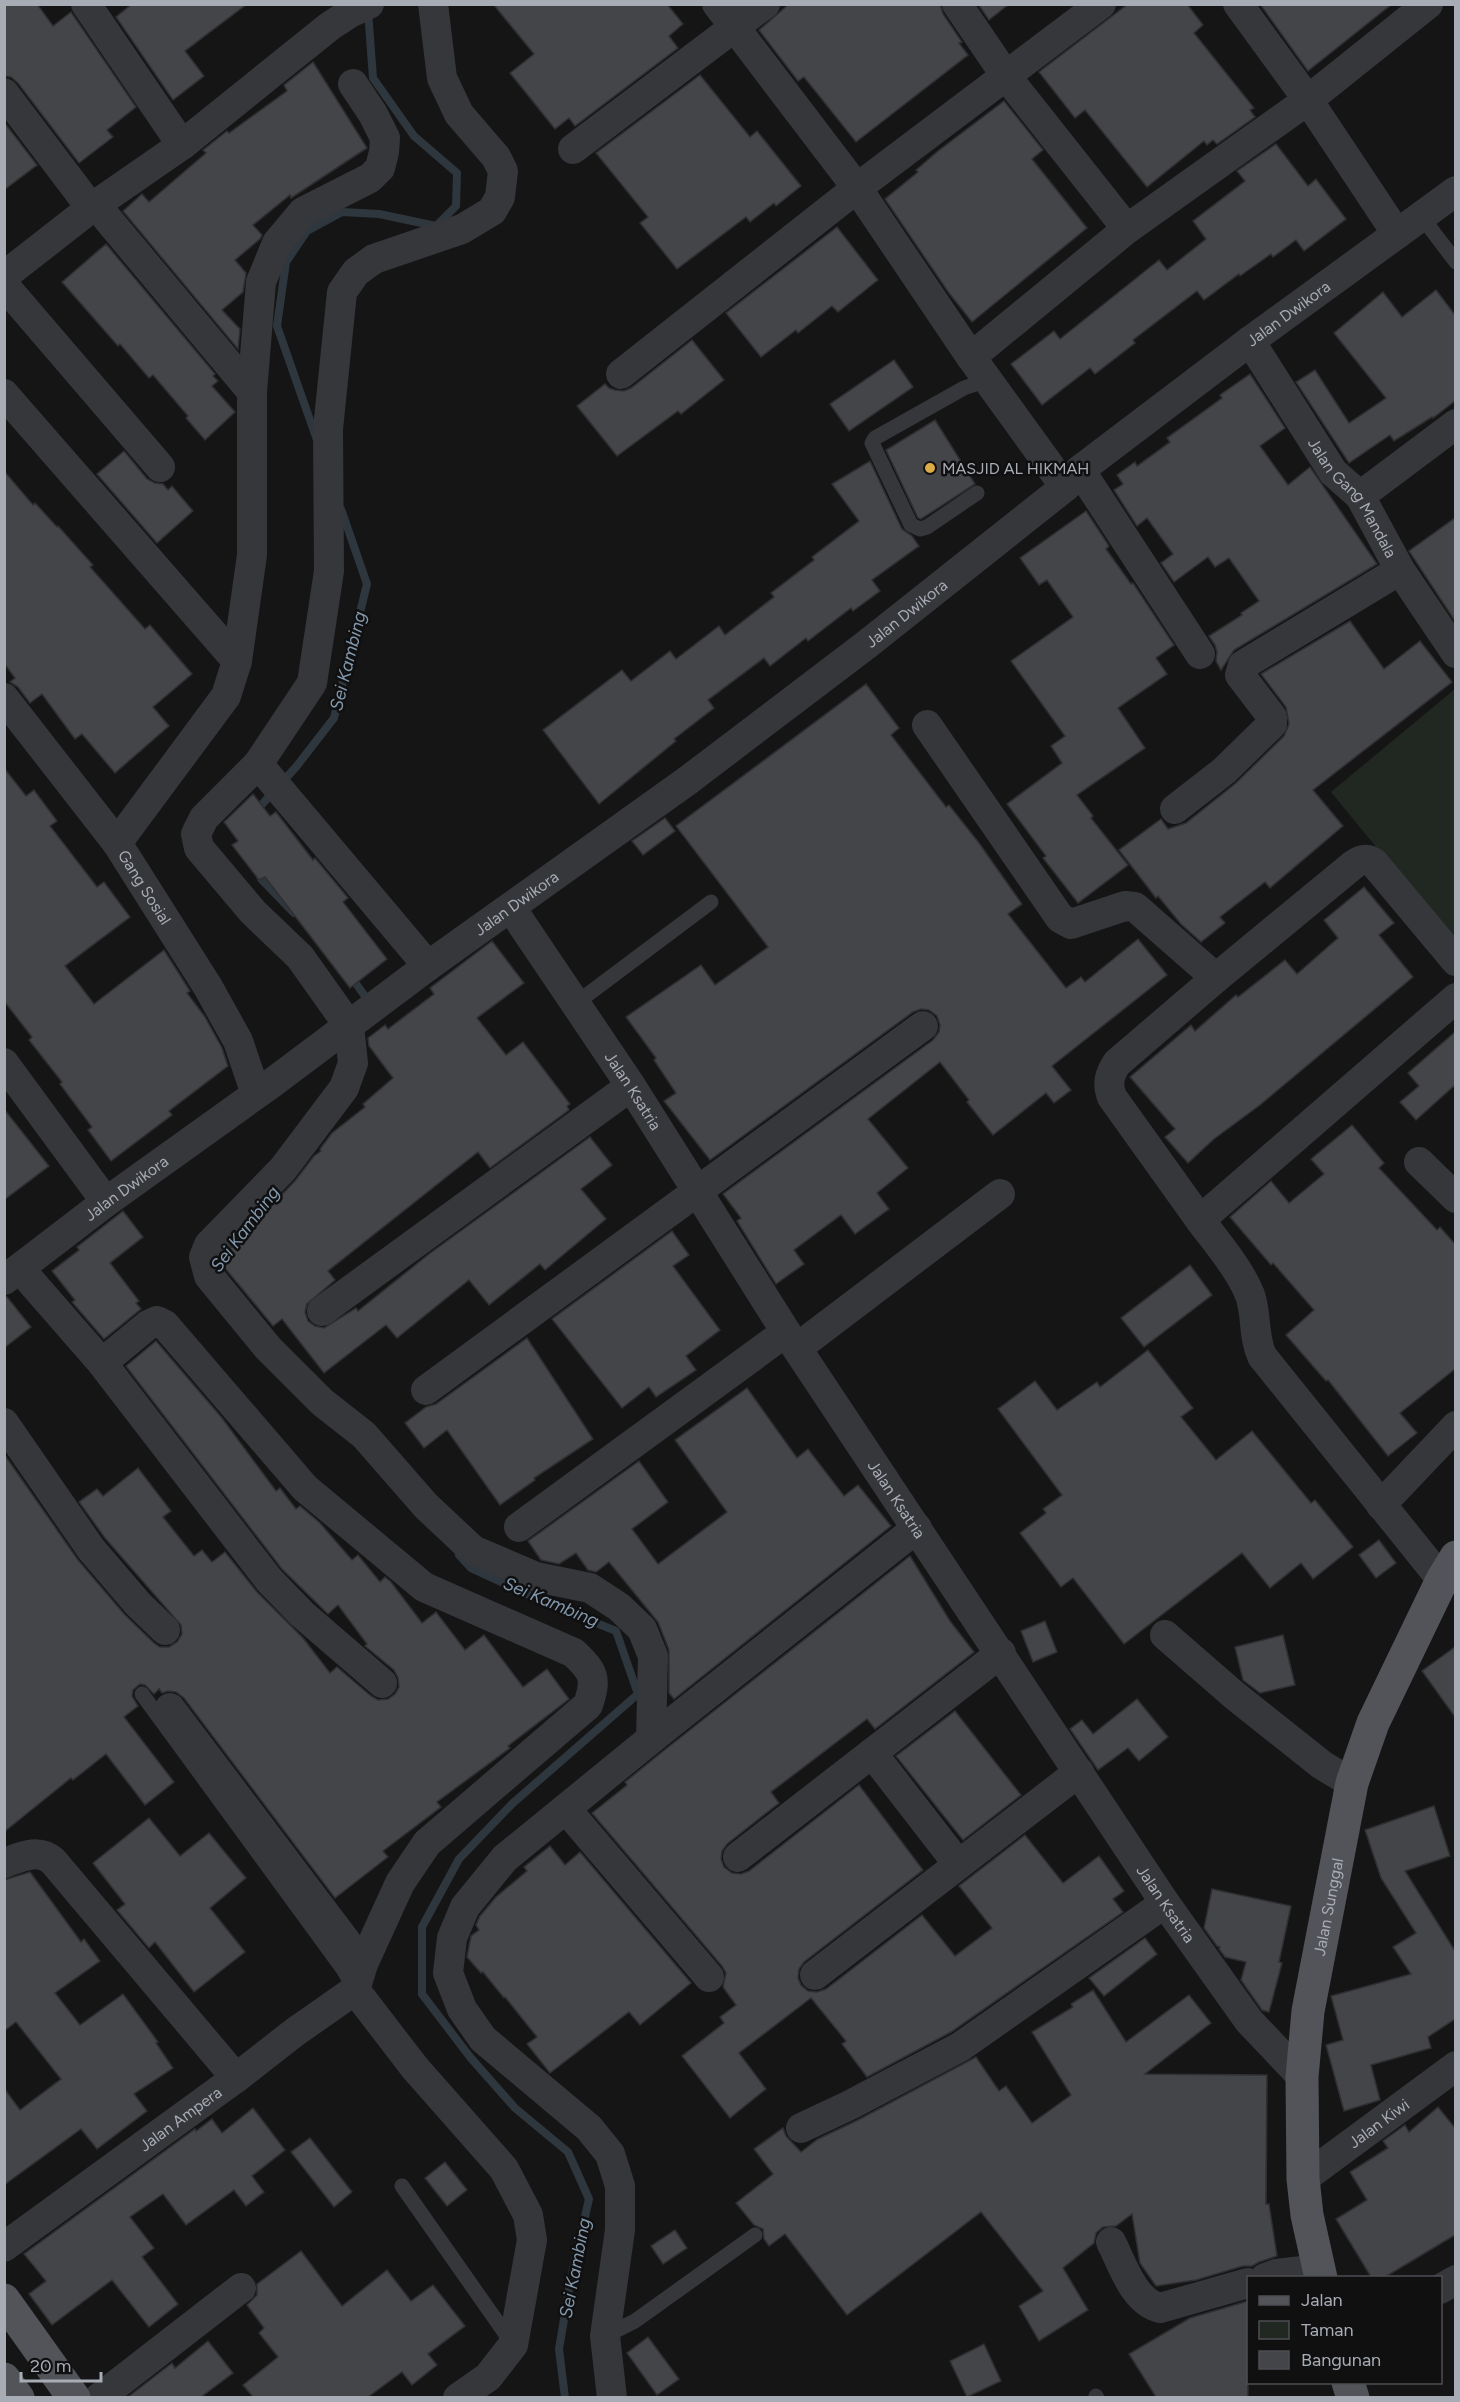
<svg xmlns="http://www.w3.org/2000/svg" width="1460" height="2402" viewBox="0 0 1460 2402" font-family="Figtree,sans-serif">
<rect width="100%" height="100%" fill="#151516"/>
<!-- green -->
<polygon fill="#212822" points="1455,689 1455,943 1331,792"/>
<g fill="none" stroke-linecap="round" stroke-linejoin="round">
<!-- stream -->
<g stroke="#2f373e" stroke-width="8">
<polyline points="317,440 277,326 286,262 307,231 342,212 379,214 436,226 456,206 457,173 414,136 373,78 368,11"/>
<polyline points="254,813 296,767 334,718 367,584 341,509"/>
<polyline points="257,868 261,879 294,913"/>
<polyline points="349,974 367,999 365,1003"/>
<polyline points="214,1266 239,1234"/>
<polyline points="459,1555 471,1568 540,1600 616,1631 638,1694 513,1803 459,1859 422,1927 422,1994 470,2057 515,2108 568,2152 589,2199 571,2278 559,2349 565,2398"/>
</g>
</g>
<!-- building -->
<g fill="#444549" stroke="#2f2f32" stroke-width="1.5">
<polygon points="4,4 37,4 53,26 71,12 136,107 107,130 113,137 79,163 18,83 11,77 4,76"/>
<polygon points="132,4 247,4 185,51 204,76 173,100 116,17"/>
<polygon points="493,4 667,4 683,24 669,36 678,48 575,126 569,118 555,129 510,73 534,54"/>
<polygon points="789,4 940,4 943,14 962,42 959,43 968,55 856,142 804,77 798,81 759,30"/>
<polygon points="978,4 1009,4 989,20"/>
<polygon points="1128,4 1187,4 1203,25 1194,33 1254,108 1250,110 1255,117 1217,144 1213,140 1207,145 1204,141 1147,187 1085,110 1075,118 1039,72"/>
<polygon points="1260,4 1392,4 1308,71"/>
<polygon points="313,62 367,148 291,198 290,195 253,225 262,235 260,239 235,260 246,273 243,292 222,310 240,329 238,349 123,211 142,194 149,202 206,153 203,150 227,131 229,133 287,91 284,85"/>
<polygon points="700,75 750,137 757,131 801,186 776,206 774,203 750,222 746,217 677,269 640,223 648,217 596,153"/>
<polygon points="1004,101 1043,150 1032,159 1087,228 972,322 949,293 885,199 918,172 916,170 938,151"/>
<polygon points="4,122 37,165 4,190"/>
<polygon points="1276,144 1308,186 1316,179 1346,219 1304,251 1296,240 1273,257 1271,254 1240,276 1239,274 1204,300 1197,291 1133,340 1135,343 1095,374 1090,368 1042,405 1011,364 1054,331 1060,339 1159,260 1167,270 1206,239 1193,221 1245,181 1237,171"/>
<polygon points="837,227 878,280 838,312 832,306 798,333 796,330 761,357 726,313"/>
<polygon points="106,244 215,374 213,376 218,381 212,386 235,412 205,440 186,418 188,416 153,375 149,378 120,344 118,346 62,282"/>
<polygon points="1436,290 1455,315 1455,401 1433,418 1432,417 1394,441 1390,435 1349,463 1296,382 1315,370 1349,423 1386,398 1334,333 1383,292 1402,317"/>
<polygon points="692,340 724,380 681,414 678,411 617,456 577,406 605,384 609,388 615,390 624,391 631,388"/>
<polygon points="894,360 913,387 849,431 830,404"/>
<polygon points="1250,374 1285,428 1260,446 1288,485 1310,467 1377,564 1234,650 1221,670 1216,661 1217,652 1215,645 1209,636 1242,615 1241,613 1259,601 1229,558 1215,567 1208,557 1174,582 1161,563 1173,554 1147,518 1137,526 1114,490 1123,484 1117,475 1135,462 1137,466 1170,442 1167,438 1222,398 1220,395"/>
<polygon points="935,420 975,484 921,519 918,518 886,450"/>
<polygon points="124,451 147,479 155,483 163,484 168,490 172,486 193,511 157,543 97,474"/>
<polygon points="870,461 902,529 912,536 919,546 872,580 880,591 853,611 851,608 808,641 806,638 770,666 764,658 708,700 714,708 674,739 676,741 599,804 543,730 622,670 631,681 670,651 676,659 719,626 725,635 774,597 771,593 814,560 812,557 859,521 832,484"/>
<polygon points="4,471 33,505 35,503 57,527 58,526 93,565 90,567 145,629 150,625 192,674 153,707 169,726 115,773 82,734 75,739 42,694 30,703 18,687 10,682 15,678 4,663"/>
<polygon points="1086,511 1109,546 1106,549 1131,584 1133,583 1174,645 1156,658 1167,674 1118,708 1145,748 1077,795 1093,816 1091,818 1128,865 1078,903 1043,858 1046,856 1007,804 1062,763 1051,746 1065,736 1011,661 1073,617 1047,580 1039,585 1020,558"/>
<polygon points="1455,518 1455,621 1409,551"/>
<polygon points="1350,621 1384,669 1420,641 1452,682 1313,790 1343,826 1270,888 1265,882 1220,917 1225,923 1201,942 1181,924 1158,896 1156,898 1119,850 1161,819 1168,829 1186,823 1236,783 1284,736 1289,724 1286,707 1261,674"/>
<polygon points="866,684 899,728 891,735 946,807 949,805 979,843 1022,904 1008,914 1066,988 1081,977 1085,982 1138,939 1167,975 1052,1066 1071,1090 1054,1103 1046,1093 993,1135 967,1102 969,1100 940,1062 868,1119 908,1168 877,1193 889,1209 855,1234 841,1215 794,1250 804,1264 776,1284 737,1221 741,1218 723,1194 933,1040 939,1032 940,1025 937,1016 929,1010 921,1009 913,1012 710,1160 664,1101 676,1093 654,1060 656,1058 626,1017 701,965 715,985 768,947 676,826"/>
<polygon points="4,768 26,796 34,790 57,821 50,826 97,887 104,882 130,917 65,966 94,1004 164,950 190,991 187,993 205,1017 222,1048 228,1066 169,1111 172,1115 111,1161 88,1130 92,1127 60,1084 62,1082 29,1040 32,1037 4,1001"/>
<polygon points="253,794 270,816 276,812 313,860 315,858 348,898 343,902 387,959 350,988 265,877 259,880 232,845 238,841 224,822"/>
<polygon points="665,818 675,831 643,855 632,841"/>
<polygon points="1364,887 1394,923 1379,935 1413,977 1260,1105 1214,1139 1188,1163 1165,1137 1175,1129 1130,1077 1191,1025 1195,1031 1236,995 1238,997 1285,960 1297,974 1338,938 1324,920"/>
<polygon points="492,941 524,983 477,1018 506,1055 523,1042 570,1104 567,1106 569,1110 490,1168 478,1152 328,1271 335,1280 307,1304 305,1312 308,1321 315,1326 324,1328 356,1308 358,1311 429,1254 590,1137 612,1165 581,1189 606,1219 545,1270 540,1264 489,1305 469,1280 397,1338 386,1325 324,1373 282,1319 273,1326 225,1268 222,1258 228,1250 256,1228 253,1224 295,1181 314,1156 321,1151 320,1149 332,1133 365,1107 363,1104 393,1078 369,1046 368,1038 385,1025 388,1029 434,994 430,988"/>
<polygon points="1455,1032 1455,1085 1416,1120 1400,1102 1419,1086 1408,1073"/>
<polygon points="4,1109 49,1166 4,1200"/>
<polygon points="1352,1125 1384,1163 1379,1168 1437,1230 1440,1227 1455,1244 1455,1369 1400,1413 1417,1433 1388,1456 1328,1380 1326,1381 1286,1335 1314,1310 1273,1263 1271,1265 1230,1217 1271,1181 1289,1203 1324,1174 1311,1159"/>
<polygon points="123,1211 143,1237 110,1263 139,1301 136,1303 141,1309 104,1339 72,1302 75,1300 52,1271 79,1250 77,1247"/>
<polygon points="672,1231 689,1255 673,1266 720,1330 686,1356 696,1370 656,1397 649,1387 622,1408 552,1319"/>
<polygon points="1190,1265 1212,1295 1144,1347 1121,1318"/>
<polygon points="4,1297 7,1297 31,1327 4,1348"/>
<polygon points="527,1338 593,1439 534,1478 535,1480 500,1505 447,1430 424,1448 405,1423 426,1407 436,1404"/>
<polygon points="156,1341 222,1418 276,1491 280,1488 296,1509 300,1506 320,1523 352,1560 358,1555 380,1582 385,1577 391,1582 422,1623 436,1612 465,1650 484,1635 523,1687 547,1669 569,1699 508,1746 510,1748 437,1802 441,1807 383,1851 388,1857 335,1898 184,1698 176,1692 168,1691 162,1693 159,1689 154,1694 145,1685 140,1684 133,1690 132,1696 138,1706 124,1717 174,1782 145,1805 106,1754 73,1780 71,1778 4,1832 4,1454 78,1560 125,1615 154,1643 160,1647 169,1647 177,1642 182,1634 181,1625 105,1538 79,1502 97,1489 103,1496 138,1468 171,1511 163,1517 194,1556 202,1550 212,1562 225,1552 257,1592 303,1638 330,1673 337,1667 371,1696 378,1700 388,1699 395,1694 399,1687 398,1678 394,1670 365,1646 367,1644 338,1605 328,1614 282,1569 126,1366"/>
<polygon points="1148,1350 1193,1408 1181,1417 1216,1460 1252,1431 1311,1503 1315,1500 1353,1547 1313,1579 1301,1563 1270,1588 1242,1553 1124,1644 1073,1578 1061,1587 1020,1533 1046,1513 1043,1509 1062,1495 998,1409 1035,1381 1057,1410 1097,1382 1100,1387"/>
<polygon points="747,1388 797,1458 808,1449 844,1496 858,1485 891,1526 674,1699 669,1693 669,1650 658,1622 609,1562 596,1572 588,1570 576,1553 559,1564 541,1560 528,1541 639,1461 668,1502 632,1529 658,1564 727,1512 675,1440"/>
<polygon points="1379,1540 1396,1563 1376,1578 1359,1555"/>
<polygon points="910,1556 950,1621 974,1652 875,1729 867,1719 771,1792 779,1803 727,1844 722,1851 721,1859 724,1867 732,1873 741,1874 749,1871 859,1785 923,1870 804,1962 799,1969 798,1978 801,1985 808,1991 817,1992 826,1989 922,1915 955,1956 992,1928 959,1886 1025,1835 1063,1883 1099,1856 1124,1891 1113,1899 1123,1912 951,2032 867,2077 842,2044 846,2041 811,1998 739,2053 766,2089 730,2118 682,2056 724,2023 720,2017 736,2005 723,1987 726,1973 722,1966 592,1813 627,1785 625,1782 662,1752"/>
<polygon points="1045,1621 1057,1652 1033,1662 1021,1631"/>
<polygon points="1283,1635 1295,1685 1260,1693 1243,1680 1235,1647"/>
<polygon points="1455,1647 1455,1717 1422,1671"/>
<polygon points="1137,1699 1168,1737 1139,1761 1128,1748 1098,1770 1070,1729 1082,1720 1093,1734"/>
<polygon points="955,1711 1021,1795 963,1840 896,1756"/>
<polygon points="1434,1806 1450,1856 1405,1871 1455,1951 1455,2019 1428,2037 1431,2048 1371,2065 1380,2100 1344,2111 1326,2045 1343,2040 1331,1996 1411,1974 1393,1947 1416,1933 1381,1878 1365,1830"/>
<polygon points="149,1818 180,1856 209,1833 246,1878 210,1908 245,1952 194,1992 155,1942 149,1948 117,1910 125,1904 93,1863"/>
<polygon points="550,1846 565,1865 580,1852 691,1983 640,2025 629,2012 550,2073 527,2044 537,2037 505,1997 504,1998 483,1972 481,1973 467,1957 471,1936 479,1930 476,1925 480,1916 496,1897 527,1871 524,1867"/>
<polygon points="30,1872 81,1942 84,1939 100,1961 55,1993 80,2025 123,1994 158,2042 156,2043 173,2068 134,2094 147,2111 97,2149 81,2129 4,2185 4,2088 20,2110 61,2079 16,2022 4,2031 4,1880"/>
<polygon points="1212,1889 1291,1906 1279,1962 1282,1963 1269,2012 1262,2010 1241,1980 1246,1962 1225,1957 1219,1949 1220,1947 1217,1946 1204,1928"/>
<polygon points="1145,1938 1157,1954 1104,1996 1089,1978"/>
<polygon points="1093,1990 1126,2042 1189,1995 1211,2023 1145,2074 1267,2075 1266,2204 1269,2204 1277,2256 1259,2262 1252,2266 1243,2266 1196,2280 1156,2286 1140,2263 1132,2214 1116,2226 1103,2227 1096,2233 1094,2243 1063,2268 1088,2310 1039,2341 1019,2306 1043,2291 981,2212 847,2315 785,2234 769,2246 764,2239 763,2229 754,2225 736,2203 773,2174 754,2149 783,2128 786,2136 801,2152 818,2139 858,2120 976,2057 999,2091 1006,2086 1032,2123 1071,2095 1032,2032 1073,2007 1071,2004"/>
<polygon points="1438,2107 1455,2128 1455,2235 1385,2277 1371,2277 1336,2219 1367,2200 1350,2172 1388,2148 1383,2141 1405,2125 1409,2132"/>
<polygon points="253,2108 285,2150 252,2176 264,2192 246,2206 234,2190 186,2225 163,2194 130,2217 154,2248 142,2257 178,2304 149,2327 112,2280 52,2325 29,2294 46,2281 24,2254 195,2129 196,2131 212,2119 222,2133"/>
<polygon points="310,2138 352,2192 334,2207 291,2152"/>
<polygon points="445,2162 467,2190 447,2206 425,2178"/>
<polygon points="675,2230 687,2248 663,2264 651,2246"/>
<polygon points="301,2251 342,2306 387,2270 411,2301 433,2285 465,2326 428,2354 437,2365 412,2385 402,2372 368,2397 253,2397 243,2385 278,2357 259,2333 264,2328 247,2305 257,2295 257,2284"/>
<polygon points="1248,2301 1248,2397 1156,2397 1129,2354 1190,2318"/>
<polygon points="648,2337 679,2379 657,2395 627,2353"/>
<polygon points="208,2341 233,2373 201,2397 128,2397 172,2363 175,2368"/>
<polygon points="984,2344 1001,2381 967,2397 950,2361"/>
</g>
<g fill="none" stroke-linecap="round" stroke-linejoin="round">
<!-- service -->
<g stroke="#36373b" stroke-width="15">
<polyline points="1421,216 1456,262"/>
<polyline points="977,493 927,527 920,529 911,525 872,443 875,438 964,388 987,380"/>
<polyline points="575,1004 711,902"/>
<polyline points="142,1694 343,1969 355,1990"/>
<polyline points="402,2186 512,2343"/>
<polyline points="605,2336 635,2321 755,2235"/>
<polyline points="1096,2396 1097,2398"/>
</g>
<!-- minor -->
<g stroke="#36373b" stroke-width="30">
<polyline points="86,4 182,145"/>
<polyline points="433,4 442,78 459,114 496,157 503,171 500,197 492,211 462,229 374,259 356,272 342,292 328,429 329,571 312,683 258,764 204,818 196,834 199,848 253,912 300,957 349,1026 353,1063 344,1088 283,1169 209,1245 204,1257 209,1276 268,1348 322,1402 364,1435 426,1506 473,1550 536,1577 590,1588 619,1607 642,1629 653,1656 651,1739 505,1858 465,1907 452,1938 448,1973 462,2009 483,2039 589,2128 610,2154 620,2186 620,2230 605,2336 612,2398"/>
<polyline points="717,4 857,188 971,357 1065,487"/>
<polyline points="957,4 1006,76 1127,229"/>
<polyline points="1238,4 1308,100 1397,234"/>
<polyline points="4,93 91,208"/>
<polyline points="573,149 765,4"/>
<polyline points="96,205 252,392"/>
<polyline points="4,276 91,208 182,145 330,26 350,13 369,4"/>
<polyline points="4,285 160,467"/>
<path id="s1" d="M 1250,341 L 1333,472 L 1360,496 L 1400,570 L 1456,653"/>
<polyline points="971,357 1127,229 1308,100 1428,4"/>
<polyline points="621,374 857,188 1101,4"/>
<polyline points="4,394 237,661"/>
<polyline points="1080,470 1200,654"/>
<polyline points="1360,496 1456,424"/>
<path id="s2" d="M 4,698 L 117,843 L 208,987 L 238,1041 L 256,1094"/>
<polyline points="927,725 1060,918 1071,924 1125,906 1135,907 1216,978"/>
<polyline points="258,764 428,966"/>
<polyline points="1175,809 1224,771 1272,724 1272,717 1240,675 1243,665 1400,570"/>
<polyline points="117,843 226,696 237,661 252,555 252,392 261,282 277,243 303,212 370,178 380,168 384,152 385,138 373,114 353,84"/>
<path id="s3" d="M 511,908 L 631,1086 L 786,1332 L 1165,1903 L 1249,2021 L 1302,2077"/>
<path d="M 1456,961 L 1374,863 C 1366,857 1360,860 1353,865 L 1216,978 L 1117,1063 C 1109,1075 1107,1084 1112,1097 L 1200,1220 L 1456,998"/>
<polyline points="4,1063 106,1202"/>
<polyline points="1419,1162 1456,1198"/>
<path d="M 1200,1220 C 1217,1243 1239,1268 1250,1295 C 1257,1315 1253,1336 1262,1356 L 1442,1580"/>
<polyline points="20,1269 102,1363 269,1580 302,1614 382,1683"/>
<path id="s4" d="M 4,1280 L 106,1202 L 272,1083 L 428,966 L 687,781 L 866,645 L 1065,487 L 1080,470 L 1250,341 L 1456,191"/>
<polyline points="322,1311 631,1086"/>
<polyline points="797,1348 1000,1194"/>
<path d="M 102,1363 L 148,1325 L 157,1321 L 165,1325 L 305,1488 L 424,1587 L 574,1653 C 594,1672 597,1678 588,1705 L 427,1843 L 400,1883 L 363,1964 L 355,1990"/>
<polyline points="426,1390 923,1026"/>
<polyline points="4,1423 91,1549 138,1604 165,1630"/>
<polyline points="1381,1505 1456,1426"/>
<polyline points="519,1527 786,1332"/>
<polyline points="1165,1635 1234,1695 1322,1765 1352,1783"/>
<polyline points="170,1708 363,1964"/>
<polyline points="651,1739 917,1528"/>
<polyline points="872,1753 958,1864"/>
<polyline points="566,1809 709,1977"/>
<polyline points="738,1857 1001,1653"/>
<path d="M 4,1863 C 21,1857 38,1848 53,1861 L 236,2078"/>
<polyline points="815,1975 1079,1772"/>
<polyline points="355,1990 415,2068 504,2169 528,2215 532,2240 513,2345 488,2377 458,2398"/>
<polyline points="801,2128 850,2105 960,2047 1165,1903"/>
<path id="s5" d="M 1303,2179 L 1456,2066"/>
<path d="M 1111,2242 C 1123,2265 1133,2301 1160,2308 L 1248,2283"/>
<path id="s6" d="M 4,2247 L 236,2078 L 295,2032 L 355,1990"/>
<polyline points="1265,2278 1276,2274 1320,2269"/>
<polyline points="1440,2289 1456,2280"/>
<polyline points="99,2398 241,2288"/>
</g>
<!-- primary -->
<g stroke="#535459" stroke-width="33">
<path id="s7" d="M 1321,2278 L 1307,2215 L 1303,2179 L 1302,2077 L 1308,2011 L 1352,1783 L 1373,1723 L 1442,1580 L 1456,1557"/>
<polyline points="4,2300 74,2398"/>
<polyline points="4,2379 18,2398"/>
<polyline points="1348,2382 1353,2398"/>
</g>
</g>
<!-- markers -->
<circle fill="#dcac47" stroke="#101011" stroke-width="2" cx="930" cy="468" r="6"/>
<g text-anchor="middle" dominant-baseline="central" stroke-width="5" stroke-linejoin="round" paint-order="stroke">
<!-- street labels -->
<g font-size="16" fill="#a8acb5" stroke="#101011">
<text stroke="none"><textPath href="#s4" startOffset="1608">Jalan Dwikora</textPath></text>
<text stroke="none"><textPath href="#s1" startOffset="188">Jalan Gang Mandala</textPath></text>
<text stroke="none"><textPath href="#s4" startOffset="1122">Jalan Dwikora</textPath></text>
<text stroke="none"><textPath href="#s2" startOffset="236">Gang Sosial</textPath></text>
<text stroke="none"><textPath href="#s4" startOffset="636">Jalan Dwikora</textPath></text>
<text stroke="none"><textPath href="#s3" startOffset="220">Jalan Ksatria</textPath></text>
<text stroke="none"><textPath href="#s4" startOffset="153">Jalan Dwikora</textPath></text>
<text stroke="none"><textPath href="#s3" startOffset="706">Jalan Ksatria</textPath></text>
<text stroke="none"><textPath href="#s3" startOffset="1192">Jalan Ksatria</textPath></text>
<text stroke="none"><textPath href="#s7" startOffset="375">Jalan Sunggal</textPath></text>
<text stroke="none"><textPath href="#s6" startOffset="218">Jalan Ampera</textPath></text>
<text stroke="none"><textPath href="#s5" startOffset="94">Jalan Kiwi</textPath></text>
</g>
<!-- poi labels -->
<g font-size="16" fill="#a8acb5" stroke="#101011" text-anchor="start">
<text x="942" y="468">MASJID AL HIKMAH</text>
</g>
<!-- water labels -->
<g font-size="18" font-style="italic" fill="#8398ac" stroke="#101011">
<text transform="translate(348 661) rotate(-76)">Sei Kambing</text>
<text transform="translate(245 1229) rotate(-53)">Sei Kambing</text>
<text transform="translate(551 1602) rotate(23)">Sei Kambing</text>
<text transform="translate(575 2268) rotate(-79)">Sei Kambing</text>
</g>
</g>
<!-- border -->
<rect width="1460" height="2402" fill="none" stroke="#a8acb5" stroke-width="12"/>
<!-- legend -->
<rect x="1247" y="2276" width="195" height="108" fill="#101011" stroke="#4d4e53" stroke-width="1.5"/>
<rect x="1259" y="2296" width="30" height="9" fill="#535459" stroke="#4d4e53" stroke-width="1.5"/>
<text x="1301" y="2306" font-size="18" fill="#a8acb5">Jalan</text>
<rect x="1259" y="2321" width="30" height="18" fill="#212822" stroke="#4d4e53" stroke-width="1.5"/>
<text x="1301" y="2336" font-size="18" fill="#a8acb5">Taman</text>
<rect x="1259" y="2351" width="30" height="18" fill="#444549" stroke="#4d4e53" stroke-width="1.5"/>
<text x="1301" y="2366" font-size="18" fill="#a8acb5">Bangunan</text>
<!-- scale -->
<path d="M21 2372v9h80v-9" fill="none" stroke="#a8acb5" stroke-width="3"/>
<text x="30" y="2372" font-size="18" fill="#a8acb5" stroke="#101011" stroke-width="4.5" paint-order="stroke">20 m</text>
</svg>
